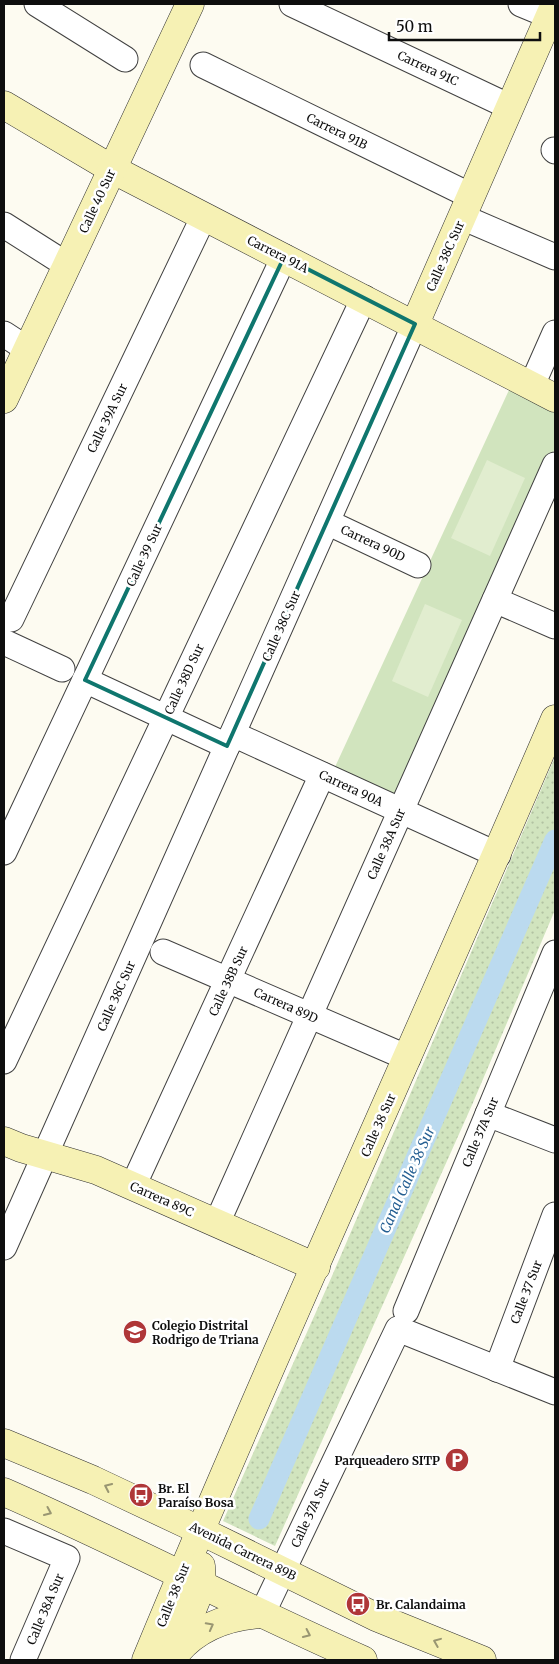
<svg xmlns="http://www.w3.org/2000/svg" width="559" height="1664" viewBox="0 0 559 1664" font-family="Merriweather,serif">
<defs>
<pattern id="grass-dots" width="8" height="8" patternUnits="userSpaceOnUse" patternTransform="scale(1.25)"><rect width="8" height="8" fill="#d1e4be"/><path d="M2 2h.1M6 6h.1" fill="none" stroke="#b2c2a2" stroke-width="1.8" stroke-linecap="round"/></pattern>
</defs>
<rect width="100%" height="100%" fill="#fdfbf1"/>
<!-- grass -->
<polygon fill="url(#grass-dots)" points="555,757 555,910 472,1105 275,1546 223,1521 332,1276"/>
<!-- park -->
<polygon fill="#d1e4be" points="509,390 555,412 555,448 395,795 335,767"/>
<!-- pitch -->
<g fill="#e1edcf">
<polygon points="487,460 525,478 490,556 451,538"/>
<polygon points="425,604 462,620 428,697 392,681"/>
</g>
<g fill="none" stroke-linecap="round" stroke-linejoin="round">
<!-- canal -->
<polyline stroke="#bbdaef" stroke-width="21" points="259,1519 555,840"/>
<!-- street casing -->
<g stroke="#414141" stroke-width="27">
<g id="street">
<polyline points="37,4 125,59"/>
<polyline points="292,4 510,107"/>
<polyline points="521,4 550,16"/>
<polyline points="203,65 471,196"/>
<polyline points="554,150 555,151"/>
<polyline points="462,217 555,257"/>
<polyline points="4,225 67,265"/>
<polyline points="4,334 27,349"/>
<polyline points="532,385 555,333"/>
<polyline points="327,522 418,565"/>
<polyline points="495,600 555,626"/>
<polyline points="11,619 204,216"/>
<polyline points="4,642 62,669"/>
<polyline points="85,680 227,746"/>
<polyline points="233,734 498,855"/>
<polyline points="4,852 284,257"/>
<polyline points="163,952 408,1058"/>
<polyline points="4,1061 364,298"/>
<polyline points="488,1114 555,1140"/>
<polyline points="133,1186 322,775"/>
<polyline points="217,1223 555,465"/>
<polyline points="4,1247 415,324"/>
<polyline points="406,1311 555,953"/>
<polyline points="497,1369 555,1215"/>
<polyline points="4,1531 67,1558 23,1660"/>
<polyline points="262,1614 398,1329 555,1392"/>
</g>
</g>
<!-- secondary casing -->
<g stroke="#303030" stroke-width="29">
<g id="secondary">
<polyline points="4,105 112,169 555,398"/>
<polyline points="415,324 555,4"/>
<polyline points="4,399 190,4"/>
<polyline points="4,1141 21,1148 96,1170 316,1267"/>
<polyline points="4,1443 93,1480 199,1530 376,1617 482,1660"/>
<path d="M 4,1492 C 125,1545 242,1607 363,1660"/>
<path d="M 177,1652 C 199,1626 229,1616 262,1614"/>
<path d="M 146,1660 C 277,1344 420,1033 555,719"/>
<polyline points="172,1660 202,1585 201,1566"/>
</g>
</g>
<!-- street -->
<use href="#street" stroke="#fff" stroke-width="25"/>
<!-- secondary -->
<use href="#secondary" stroke="#f6f1b4" stroke-width="28"/>
</g>
<!-- one-way arrows -->
<defs><path id="oneway-chevron" d="M-2-3.5L2.5 0L-2 3.5" fill="none" stroke-width="1.6" stroke-linecap="round" stroke-linejoin="round" transform="scale(1.25)"/></defs>
<g stroke="#999672">
<use href="#oneway-chevron" transform="translate(108 1487) rotate(-155)"/>
<use href="#oneway-chevron" transform="translate(48 1512) rotate(24)"/>
<use href="#oneway-chevron" transform="translate(210 1626) rotate(-28)"/>
<use href="#oneway-chevron" transform="translate(307 1634) rotate(25)"/>
<use href="#oneway-chevron" transform="translate(437 1642) rotate(-158)"/>
</g>
<!-- marked area -->
<path fill="none" stroke="#0f766e" stroke-width="4" stroke-linejoin="round" d="M 284,257 L 415,324 L 227,746 L 85,680 Z"/>
<!-- icons -->
<defs>
<g id="school-disc" transform="scale(1.25)"><circle r="9.5" fill="#af3638" stroke="#fff"/><path d="M0-5L7-2L0 1L-7-2ZM-4 1L0 2.5L4 1V4Q0 6-4 4Z" fill="#fff"/></g>
<g id="parking-disc" transform="scale(1.25)"><circle r="9.5" fill="#af3638" stroke="#fff"/><path d="M-3.5-5.5H1a3.5 3.5 0 0 1 0 7H-1V5.5H-3.5ZM-1-3.4V-.6H.8a1.4 1.4 0 0 0 0-2.8Z" fill="#fff"/></g>
<g id="bus-disc" transform="scale(1.25)"><circle r="9.5" fill="#af3638" stroke="#fff"/><path d="M-5-6H5V4H4V6H2V4H-2V6H-4V4H-5ZM-3.5-4V0h7V-4ZM-3.5 1.2v1.5H-2V1.2ZM2 1.2v1.5H3.5V1.2Z" fill="#fff"/></g>
</defs>
<g fill-rule="evenodd">
<use href="#school-disc" x="135" y="1332"/>
<use href="#parking-disc" x="457" y="1460"/>
<use href="#bus-disc" x="141" y="1495"/>
<use href="#bus-disc" x="358" y="1604"/>
</g>
<g text-anchor="middle" dominant-baseline="central" stroke-width="5" stroke-linejoin="round" paint-order="stroke">
<!-- street labels -->
<g font-size="12" fill="#0e0e0e" stroke="#fff">
<text transform="translate(428 68) rotate(25)">Carrera 91C</text>
<text transform="translate(337 131) rotate(26)">Carrera 91B</text>
<text transform="translate(97 201) rotate(-65)">Calle 40 Sur</text>
<text transform="translate(278 254) rotate(27)">Carrera 91A</text>
<text transform="translate(445 256) rotate(-66)">Calle 38C Sur</text>
<text transform="translate(107 418) rotate(-64)">Calle 39A Sur</text>
<text transform="translate(373 543) rotate(25)">Carrera 90D</text>
<text transform="translate(144 555) rotate(-65)">Calle 39 Sur</text>
<text transform="translate(281 626) rotate(-66)">Calle 38C Sur</text>
<text transform="translate(184 679) rotate(-65)">Calle 38D Sur</text>
<text transform="translate(351 788) rotate(25)">Carrera 90A</text>
<text transform="translate(386 844) rotate(-66)">Calle 38A Sur</text>
<text transform="translate(228 981) rotate(-65)">Calle 38B Sur</text>
<text transform="translate(116 996) rotate(-66)">Calle 38C Sur</text>
<text transform="translate(286 1005) rotate(24)">Carrera 89D</text>
<text transform="translate(378 1125) rotate(-66)">Calle 38 Sur</text>
<text transform="translate(480 1132) rotate(-67)">Calle 37A Sur</text>
<text transform="translate(162 1199) rotate(24)">Carrera 89C</text>
<text transform="translate(526 1292) rotate(-69)">Calle 37 Sur</text>
<text transform="translate(310 1513) rotate(-65)">Calle 37A Sur</text>
<text transform="translate(243 1551) rotate(26)">Avenida Carrera 89B</text>
<text transform="translate(173 1595) rotate(-68)">Calle 38 Sur</text>
<text transform="translate(45 1609) rotate(-67)">Calle 38A Sur</text>
</g>
<!-- poi labels -->
<g font-size="12" font-weight="bold" fill="#0e0e0e" stroke="#fff" text-anchor="start">
<text x="152" y="1325">Colegio Distrital<tspan x="152" dy="14">Rodrigo de Triana</tspan></text>
<text x="440" y="1460" text-anchor="end">Parqueadero SITP</text>
<text x="158" y="1488">Br. El<tspan x="158" dy="14">Paraíso Bosa</tspan></text>
<text x="376" y="1604">Br. Calandaima</text>
</g>
<!-- water labels -->
<g font-size="14" font-style="italic" fill="#255f92" stroke="#fff">
<text transform="translate(407 1180) rotate(-66)">Canal Calle 38 Sur</text>
</g>
</g>
<!-- border -->
<rect width="559" height="1664" fill="none" stroke="#0e0e0e" stroke-width="10"/>
<!-- scale -->
<path d="M389 32v8h151v-8" fill="none" stroke="#0e0e0e" stroke-width="2.5"/>
<text x="396" y="32" font-size="15" fill="#0e0e0e" stroke="#ffffff" stroke-width="4" paint-order="stroke">50 m</text>
</svg>
